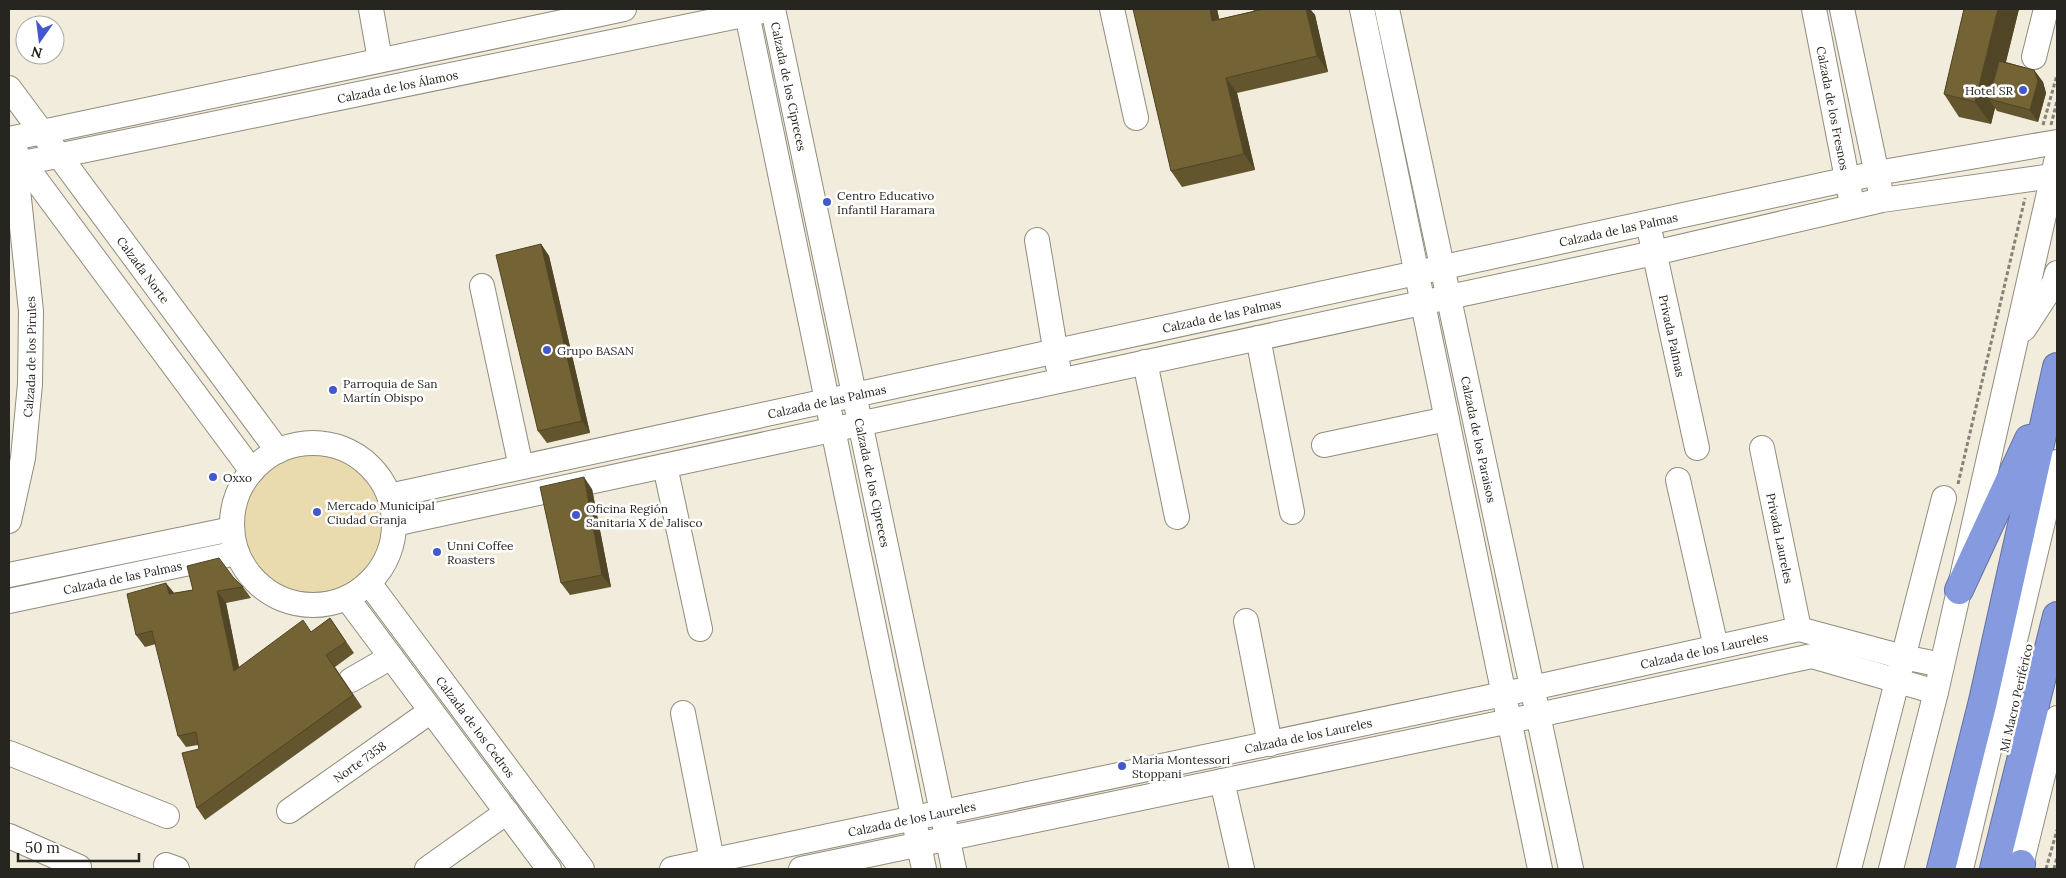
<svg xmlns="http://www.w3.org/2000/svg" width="2066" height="878" viewBox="0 0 2066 878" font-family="Lora,serif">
<rect width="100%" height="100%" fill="#f1ecdb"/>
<!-- green -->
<circle fill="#eadbaf" cx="312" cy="524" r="69"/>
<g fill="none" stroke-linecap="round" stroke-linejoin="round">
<!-- minor casing -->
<g stroke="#918c7d" stroke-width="26">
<g id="minor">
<polyline points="371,9 380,60"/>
<polyline points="746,9 924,869"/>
<path id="s1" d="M 773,9 L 954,869"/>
<polyline points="1112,9 1136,118"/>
<polyline points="1362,9 1540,869"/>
<path id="s2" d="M 1387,9 L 1571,869"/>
<path id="s3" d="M 1814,9 L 1850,194"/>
<polyline points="1842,9 1880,189"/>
<polyline points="2034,57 2046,9"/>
<path id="s4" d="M 9,88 L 278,451"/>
<polyline points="9,139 624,9"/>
<polyline points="16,153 252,471"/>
<path id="s5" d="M 1651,237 L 1697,448"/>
<polyline points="1037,240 1058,366"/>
<polyline points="482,286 521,467"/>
<polyline points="2024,329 2054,283 2057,273"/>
<polyline points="1258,338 1292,512"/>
<polyline points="1145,362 1177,517"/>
<circle cx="313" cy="524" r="81"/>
<polyline points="1324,445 1447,419"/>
<path id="s6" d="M 1762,448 L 1799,629"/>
<polyline points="665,466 700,629"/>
<polyline points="1678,480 1716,647"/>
<path id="s7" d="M 389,496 L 1877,173 L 2057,142"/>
<path id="s8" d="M 9,521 L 23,458 L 30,384 L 31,311 L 17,180 L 23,163 L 772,9"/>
<polyline points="394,524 1654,253 1882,200 2053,176"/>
<polyline points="9,575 232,529"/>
<path id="s9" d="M 369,583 L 582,869"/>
<polyline points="347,598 549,869"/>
<path id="s10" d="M 9,601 L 237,553"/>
<polyline points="1246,621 1270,744"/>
<polyline points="351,680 391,657"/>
<polyline points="683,713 712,860"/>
<polyline points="9,753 167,816"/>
<polyline points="1222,781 1242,869"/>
<path id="s11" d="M 289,811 L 431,711"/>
<polyline points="9,836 79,867"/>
<polyline points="166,865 177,869"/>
<polyline points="427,869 507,812"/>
<path id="s12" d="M 672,869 L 1532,688 L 1799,629 L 1903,657 L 1942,665"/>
<polyline points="801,869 1510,721 1812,656 1936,692"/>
<polyline points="1849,869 1944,498"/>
<polyline points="1891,869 1936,692 2056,162"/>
<polyline points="1961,869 2057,462"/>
<polyline points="2020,869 2057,718"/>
</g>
</g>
<!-- highway casing -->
<g stroke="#64719c" stroke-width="30">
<g id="highway">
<polyline points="1959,590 2029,439"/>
<polyline points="1941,869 1983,701 2057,367"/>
<polyline points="1994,869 2057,616"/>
<polyline points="2019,869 2021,864"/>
</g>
</g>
<!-- path -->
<g stroke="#868277" stroke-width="3" stroke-dasharray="4 2.5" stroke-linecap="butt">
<polyline points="2043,125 2057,75"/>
<polyline points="2051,125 2057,101"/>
<polyline points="1958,484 2025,198"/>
<polyline points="2046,869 2057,830"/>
<polyline points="2054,869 2057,857"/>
</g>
<!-- minor -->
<use href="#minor" stroke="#fff" stroke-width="24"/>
<!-- highway -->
<use href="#highway" stroke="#859adf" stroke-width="28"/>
</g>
<!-- wall -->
<g fill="#63552e">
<polygon points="1133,9 1217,9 1219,19 1254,11 1252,9 1310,9 1315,15 1328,72 1237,93 1255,170 1182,187 1171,171"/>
<polygon points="1964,9 2019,9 2006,62 2034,70 2043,82 2046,93 2038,122 1997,111 1995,108 1991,124 1959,117 1944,94"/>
<polygon points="541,244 549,256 590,433 547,443 538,431"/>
<polygon points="592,489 611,587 570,595 561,583"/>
<polygon points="233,577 243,587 251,598 226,603 239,667 311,632 330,618 354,653 335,667 362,707 205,820 197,808 199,749 198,745 186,747 178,736 156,644 145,647 136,635 174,593 193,590"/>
</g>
<!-- shaded-wall -->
<g fill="#504525">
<polygon points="1210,9 1217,9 1223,36 1212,21"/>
<polygon points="1306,9 1310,9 1315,15 1328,72 1317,56"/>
<polygon points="1998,9 2019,9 1996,101 1989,99 1995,108 1991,124 1975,102"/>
<polygon points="2034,70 2043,82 2046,93 2038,122 2030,110"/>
<polygon points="1226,78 1237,93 1255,170 1244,154"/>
<polygon points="541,244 549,256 590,433 582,421"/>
<polygon points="584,477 592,489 611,587 602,575"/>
<polygon points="166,583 175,594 169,594"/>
<polygon points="217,591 226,603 242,683 234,671"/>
</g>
<!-- building -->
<g fill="#736335" stroke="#504525">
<polygon points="1133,9 1210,9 1212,21 1264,9 1306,9 1317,56 1226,78 1244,154 1171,171"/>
<polygon points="1964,9 1998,9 1975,102 1944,94"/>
<polygon points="1999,61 2034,70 2038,81 2030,110 1989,99"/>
<polygon points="541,244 582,421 538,431 496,255"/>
<polygon points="584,477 602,575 561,583 540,487"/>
<polygon points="219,558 233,577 243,587 217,591 234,671 303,620 311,632 330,618 346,642 326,655 353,695 197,808 182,753 199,749 196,732 178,736 152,631 136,635 127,594 166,583 169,594 193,590 187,566"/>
</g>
<!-- markers -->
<g fill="#4258cc" stroke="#fff" stroke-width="2">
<circle cx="2023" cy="90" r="5"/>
<circle cx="827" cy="202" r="5"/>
<circle cx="547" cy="350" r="5"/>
<circle cx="333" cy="390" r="5"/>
<circle cx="213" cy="477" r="5"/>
<circle cx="317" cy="512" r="5"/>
<circle cx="576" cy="515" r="5"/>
<circle cx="437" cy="552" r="5"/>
<circle cx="1122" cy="766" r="5"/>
</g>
<g text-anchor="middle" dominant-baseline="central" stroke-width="5" stroke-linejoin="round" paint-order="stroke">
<!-- street labels -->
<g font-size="12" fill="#27251f" stroke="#fff">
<text stroke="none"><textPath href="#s8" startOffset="744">Calzada de los Álamos</textPath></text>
<text stroke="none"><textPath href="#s1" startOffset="79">Calzada de los Cipreces</textPath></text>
<text stroke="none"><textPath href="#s3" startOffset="101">Calzada de los Fresnos</textPath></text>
<text stroke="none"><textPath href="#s7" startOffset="1258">Calzada de las Palmas</textPath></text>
<text stroke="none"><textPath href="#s4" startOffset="226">Calzada Norte</textPath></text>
<text stroke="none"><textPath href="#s7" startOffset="852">Calzada de las Palmas</textPath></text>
<text stroke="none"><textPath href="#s5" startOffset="101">Privada Palmas</textPath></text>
<text stroke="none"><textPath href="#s8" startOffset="166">Calzada de los Pirules</textPath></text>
<text stroke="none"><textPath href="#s7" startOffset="448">Calzada de las Palmas</textPath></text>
<text stroke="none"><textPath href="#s2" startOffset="440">Calzada de los Paraisos</textPath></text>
<text stroke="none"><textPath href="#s1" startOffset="484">Calzada de los Cipreces</textPath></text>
<text stroke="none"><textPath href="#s6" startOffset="92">Privada Laureles</textPath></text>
<text stroke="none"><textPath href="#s10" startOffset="116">Calzada de las Palmas</textPath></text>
<text stroke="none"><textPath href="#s12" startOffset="1055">Calzada de los Laureles</textPath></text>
<text transform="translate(2016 698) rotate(-77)">Mi Macro Periférico</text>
<text stroke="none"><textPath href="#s9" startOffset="179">Calzada de los Cedros</textPath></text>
<text stroke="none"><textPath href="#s12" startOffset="650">Calzada de los Laureles</textPath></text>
<text stroke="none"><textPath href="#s11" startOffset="86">Norte 7358</textPath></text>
<text stroke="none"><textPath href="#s12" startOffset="245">Calzada de los Laureles</textPath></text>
</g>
<!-- poi labels -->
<g font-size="12" fill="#27251f" stroke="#fff" text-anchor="start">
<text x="2013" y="90" text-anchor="end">Hotel SR</text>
<text x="837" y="195">Centro Educativo<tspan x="837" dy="14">Infantil Haramara</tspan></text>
<text x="557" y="350">Grupo BASAN</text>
<text x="343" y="383">Parroquia de San<tspan x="343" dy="14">Martín Obispo</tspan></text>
<text x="223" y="477">Oxxo</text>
<text x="327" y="505">Mercado Municipal<tspan x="327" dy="14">Ciudad Granja</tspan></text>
<text x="586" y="508">Oficina Región<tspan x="586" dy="14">Sanitaria X de Jalisco</tspan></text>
<text x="447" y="545">Unni Coffee<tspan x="447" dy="14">Roasters</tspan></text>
<text x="1132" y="759">Maria Montessori<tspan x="1132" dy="14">Stoppani</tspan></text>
</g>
</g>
<!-- border -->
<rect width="2066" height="878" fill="none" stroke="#27251f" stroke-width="20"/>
<!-- north arrow -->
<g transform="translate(40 40) rotate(194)"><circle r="24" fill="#ffffff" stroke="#a9a8a5"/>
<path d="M0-4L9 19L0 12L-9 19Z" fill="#4258cc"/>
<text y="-8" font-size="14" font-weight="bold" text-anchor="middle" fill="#27251f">N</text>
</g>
<!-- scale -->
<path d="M18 853v8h121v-8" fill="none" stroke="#27251f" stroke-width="2.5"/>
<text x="25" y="853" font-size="15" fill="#27251f" stroke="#ffffff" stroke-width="4" paint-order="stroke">50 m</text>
</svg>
